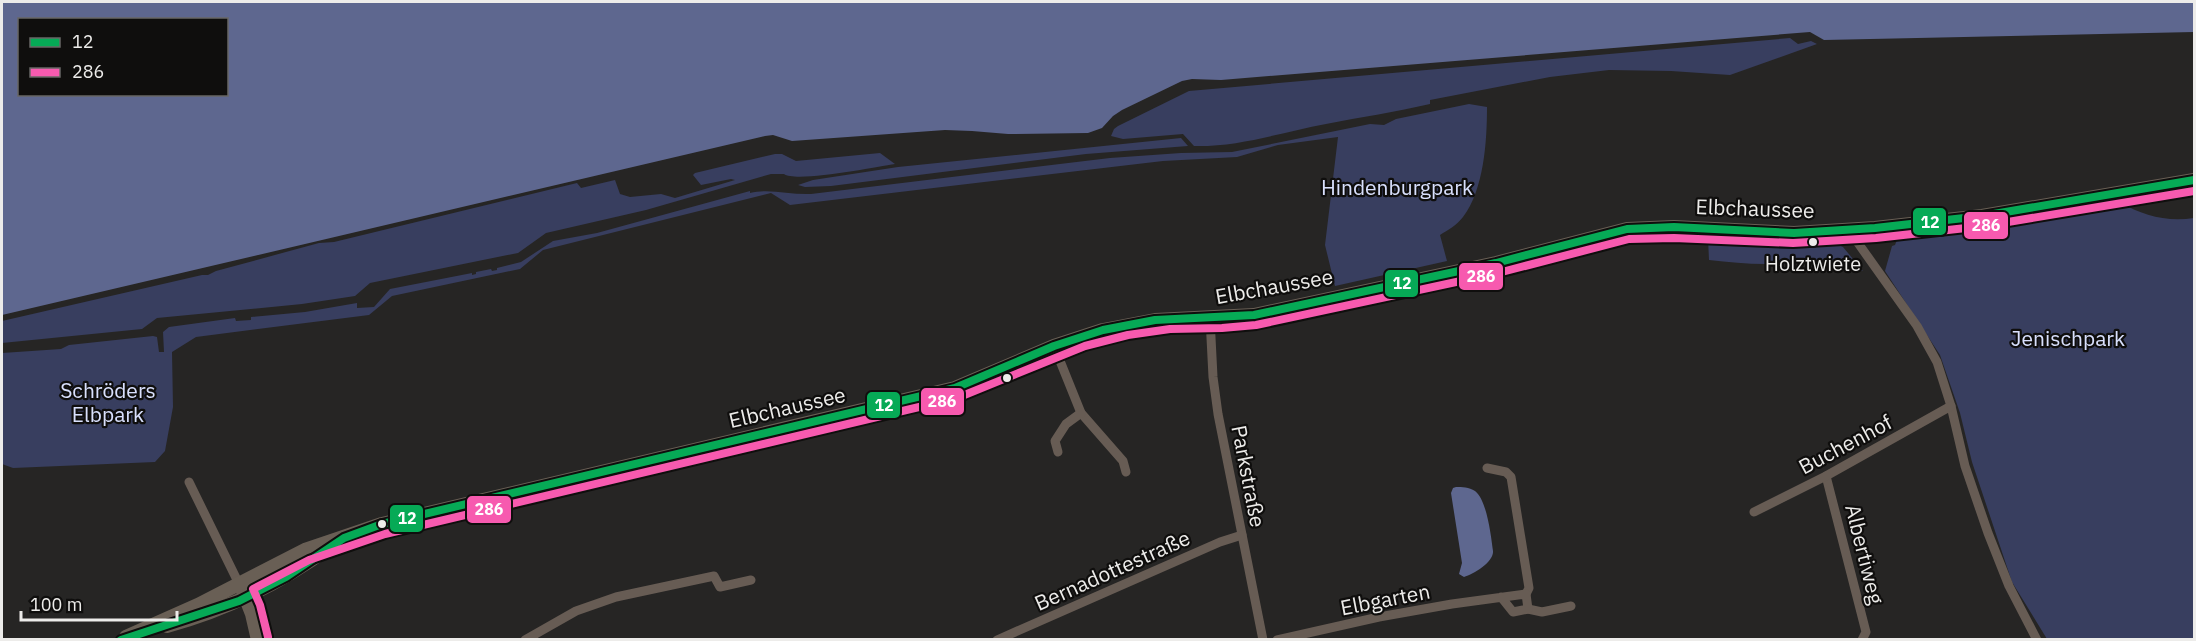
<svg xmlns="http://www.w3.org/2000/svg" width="2196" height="641" viewBox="0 0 2196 641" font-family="'IBM Plex Sans',sans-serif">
<rect width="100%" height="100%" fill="#262524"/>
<!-- green -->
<g fill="#383e5f">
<path d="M 1790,38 L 1798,44 L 1811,41 L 1817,44 L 1730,75 L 1671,71 L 1609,70 L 1550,77 L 1430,100 L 1430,104 C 1396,112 1361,117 1326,124 C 1282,132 1240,147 1194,146 L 1183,134 L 1123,139 L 1111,136 L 1114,129 L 1118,126 L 1189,91 Z"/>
<path d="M 1469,104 L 1487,107 C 1487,141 1484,190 1463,217 C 1457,225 1448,230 1440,235 L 1447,261 L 1335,286 L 1325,245 L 1338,137 L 1278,145 L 1237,157 L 1163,161 L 790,205 L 771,193 L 543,250 L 520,269 L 392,296 L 369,315 L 196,337 L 172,352 L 173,407 L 165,451 L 155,462 L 13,468 L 2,464 L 2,353 L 61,349 L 69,345 L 153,336 L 157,337 L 159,352 L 164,352 L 163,332 L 169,327 L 235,318 L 236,321 L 251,320 L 251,317 L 305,312 L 357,303 L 357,308 L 374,307 L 390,289 L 472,273 L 472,275 L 476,274 L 476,272 L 491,269 L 492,271 L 497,270 L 497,268 L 521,262 L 553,241 L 597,233 L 750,191 L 750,193 C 769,188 790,195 811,194 L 1110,158 L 1181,153 L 1232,152 L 1370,124 L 1384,125 L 1396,119 Z"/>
<polygon points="1181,138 1188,146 1086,154 831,186 805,187 798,185 813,180 898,167"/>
<path d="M 880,153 L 895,164 C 875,167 796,183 784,174 L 771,174 L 646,210 L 546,233 L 518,253 L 370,283 L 355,296 L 302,304 L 157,318 L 142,329 L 2,343 L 2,321 L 202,275 L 208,275 L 216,271 L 319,243 L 334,242 L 577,183 L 581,188 L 615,180 L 620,194 L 630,197 L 661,194 L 675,198 L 735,180 L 731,179 L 701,185 L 693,175 L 695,173 L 775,154 L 782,154 L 796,161 Z"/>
<path d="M 2119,200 L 2120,202 C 2143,216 2167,222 2194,218 L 2194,639 L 2047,639 L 2012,582 L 1972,462 L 1960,413 L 1940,355 L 1885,271 L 1892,246 L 1895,245 L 1898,237 L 1902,233 Z"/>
<path d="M 1708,238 L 1778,244 L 1834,243 L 1843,247 L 1863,271 C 1833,256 1798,265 1765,264 C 1747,264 1728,262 1709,260 Z"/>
</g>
<!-- water -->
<g fill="#5e678f" fill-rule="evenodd">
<path d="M 2,2 L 2194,2 L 2194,32 L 1824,40 L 1810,32 L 1221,80 L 1192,79 L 1182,81 L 1122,110 L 1113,116 L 1102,128 L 1088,133 L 1008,134 L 972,131 L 945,130 L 792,141 L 773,135 L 765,136 L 2,315 ZM 20,20 L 226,20 L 226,94 L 20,94 Z"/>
<path d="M 1456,487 C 1462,487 1469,487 1475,491 C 1487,500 1491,536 1493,551 C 1494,562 1474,574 1464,577 L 1459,574 L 1462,563 L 1451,493 L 1453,488 Z"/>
</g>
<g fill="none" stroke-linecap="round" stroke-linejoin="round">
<!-- street -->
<g stroke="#675c54" stroke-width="9">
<polyline points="1854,230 1858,243 1917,326 1937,362 1951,406 1965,466 1988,533 2009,586 2037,640"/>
<polyline points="1210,318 1213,377 1218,414 1263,640"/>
<polyline points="1054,346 1081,413 1123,461 1126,472"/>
<polyline points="1058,452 1055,441 1066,424 1081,413"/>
<polyline points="1487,468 1506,472 1511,477 1529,588 1526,594"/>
<polyline points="1826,476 1866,632 1862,640"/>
<polyline points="189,482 239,584"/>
<polyline points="1754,512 1826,476 1951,406"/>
<polyline points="1528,609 1542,612 1571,606"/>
<polyline points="525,640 576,611 616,597 714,576 720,587 751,580"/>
<polyline points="997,640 1220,542 1242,535"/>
<polyline points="1277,640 1379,617 1452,604 1526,594 1528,609 1513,612 1501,597"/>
</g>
<!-- secondary -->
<g stroke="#695f55" stroke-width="14">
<polyline points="243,591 252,614 258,640"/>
<path d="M 167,626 C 227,610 280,583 330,547"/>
<polyline points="126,637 198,605 305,550 382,524 955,388 1054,346 1103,330 1155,320 1254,315 1496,263 1627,229 1674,227 1794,233 1875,228 1982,216 2194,180"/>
</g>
<!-- bus-1 casing -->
<g stroke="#0f0e0d" stroke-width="12">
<polyline id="bus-1" points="121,640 239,601 286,577 344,538 382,524 955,388 1054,346 1103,330 1155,320 1254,315 1496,263 1627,229 1674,227 1794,233 1875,228 1982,216 2194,180"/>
</g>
<!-- bus-2 casing -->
<g stroke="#0f0e0d" stroke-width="12">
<polyline id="bus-2" points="268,637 260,605 253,589 309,560 385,534 957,398 1085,346 1128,335 1170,329 1222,328 1256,325 1498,273 1629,239 1674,238 1793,243 1876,238 1984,226 2194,191"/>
</g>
<!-- bus-1 -->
<use href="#bus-1" stroke="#06aa56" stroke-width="8"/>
<!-- bus-2 -->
<use href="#bus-2" stroke="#f75aaf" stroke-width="8"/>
</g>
<!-- markers -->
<g fill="#edecea" stroke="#0f0e0d" stroke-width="2">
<circle cx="1813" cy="242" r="5"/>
<circle cx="1007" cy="378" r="5"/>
<circle cx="382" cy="524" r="5"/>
</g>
<g text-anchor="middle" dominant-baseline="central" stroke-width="4.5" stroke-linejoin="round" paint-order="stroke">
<!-- bus labels -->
<g font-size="20" fill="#edecea" stroke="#0f0e0d">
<text x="1813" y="263">Holztwiete</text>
</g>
<!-- park labels -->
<g font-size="21" fill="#d9e0fd" stroke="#0f0e0d">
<text x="1397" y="187">Hindenburgpark</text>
<text x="2068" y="338">Jenischpark</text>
<text x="108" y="390">Schröders<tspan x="108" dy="24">Elbpark</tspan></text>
</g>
<!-- street labels -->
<g font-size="21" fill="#edecea" stroke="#0f0e0d">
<text transform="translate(1755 208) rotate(2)">Elbchaussee</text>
<text transform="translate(1274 286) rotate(-10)">Elbchaussee</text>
<text transform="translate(787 407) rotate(-13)">Elbchaussee</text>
<text transform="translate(1845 444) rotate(-28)">Buchenhof</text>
<text transform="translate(1249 476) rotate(79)">Parkstraße</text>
<text transform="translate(1865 554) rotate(76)">Albertiweg</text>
<text transform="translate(1112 570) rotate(-24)">Bernadottestraße</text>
<text transform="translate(1385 599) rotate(-11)">Elbgarten</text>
</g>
</g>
<g stroke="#0f0e0d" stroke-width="2">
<rect x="1912" y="207" width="35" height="29" rx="6" fill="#06aa56"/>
<rect x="1963" y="211" width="46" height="29" rx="6" fill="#f75aaf"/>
<rect x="1458" y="262" width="46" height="29" rx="6" fill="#f75aaf"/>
<rect x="1384" y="269" width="35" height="29" rx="6" fill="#06aa56"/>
<rect x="920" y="387" width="45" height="29" rx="6" fill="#f75aaf"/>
<rect x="866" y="391" width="35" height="28" rx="6" fill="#06aa56"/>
<rect x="466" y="495" width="46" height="29" rx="6" fill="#f75aaf"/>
<rect x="389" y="504" width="35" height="29" rx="6" fill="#06aa56"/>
</g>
<g font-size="16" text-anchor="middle" font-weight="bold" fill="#fff">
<text x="1930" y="228">12</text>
<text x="1986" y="231">286</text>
<text x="1481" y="282">286</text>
<text x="1402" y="289">12</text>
<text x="942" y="407">286</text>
<text x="884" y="411">12</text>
<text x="489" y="515">286</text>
<text x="407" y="524">12</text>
</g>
<!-- border -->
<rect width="2196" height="641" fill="none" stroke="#edecea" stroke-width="6"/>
<!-- legend -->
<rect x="18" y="18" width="210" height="78" fill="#0f0e0d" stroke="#686765" stroke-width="1.5"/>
<rect x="30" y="38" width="30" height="9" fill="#06aa56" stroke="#686765" stroke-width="1.5"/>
<text x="72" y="48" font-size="18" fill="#edecea">12</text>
<rect x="30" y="68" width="30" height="9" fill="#f75aaf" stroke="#686765" stroke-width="1.5"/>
<text x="72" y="78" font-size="18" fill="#edecea">286</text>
<!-- scale -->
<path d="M21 611v9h156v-9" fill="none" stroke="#edecea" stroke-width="3"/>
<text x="30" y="611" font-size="18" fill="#edecea" stroke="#0f0e0d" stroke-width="4.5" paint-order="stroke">100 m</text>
</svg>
